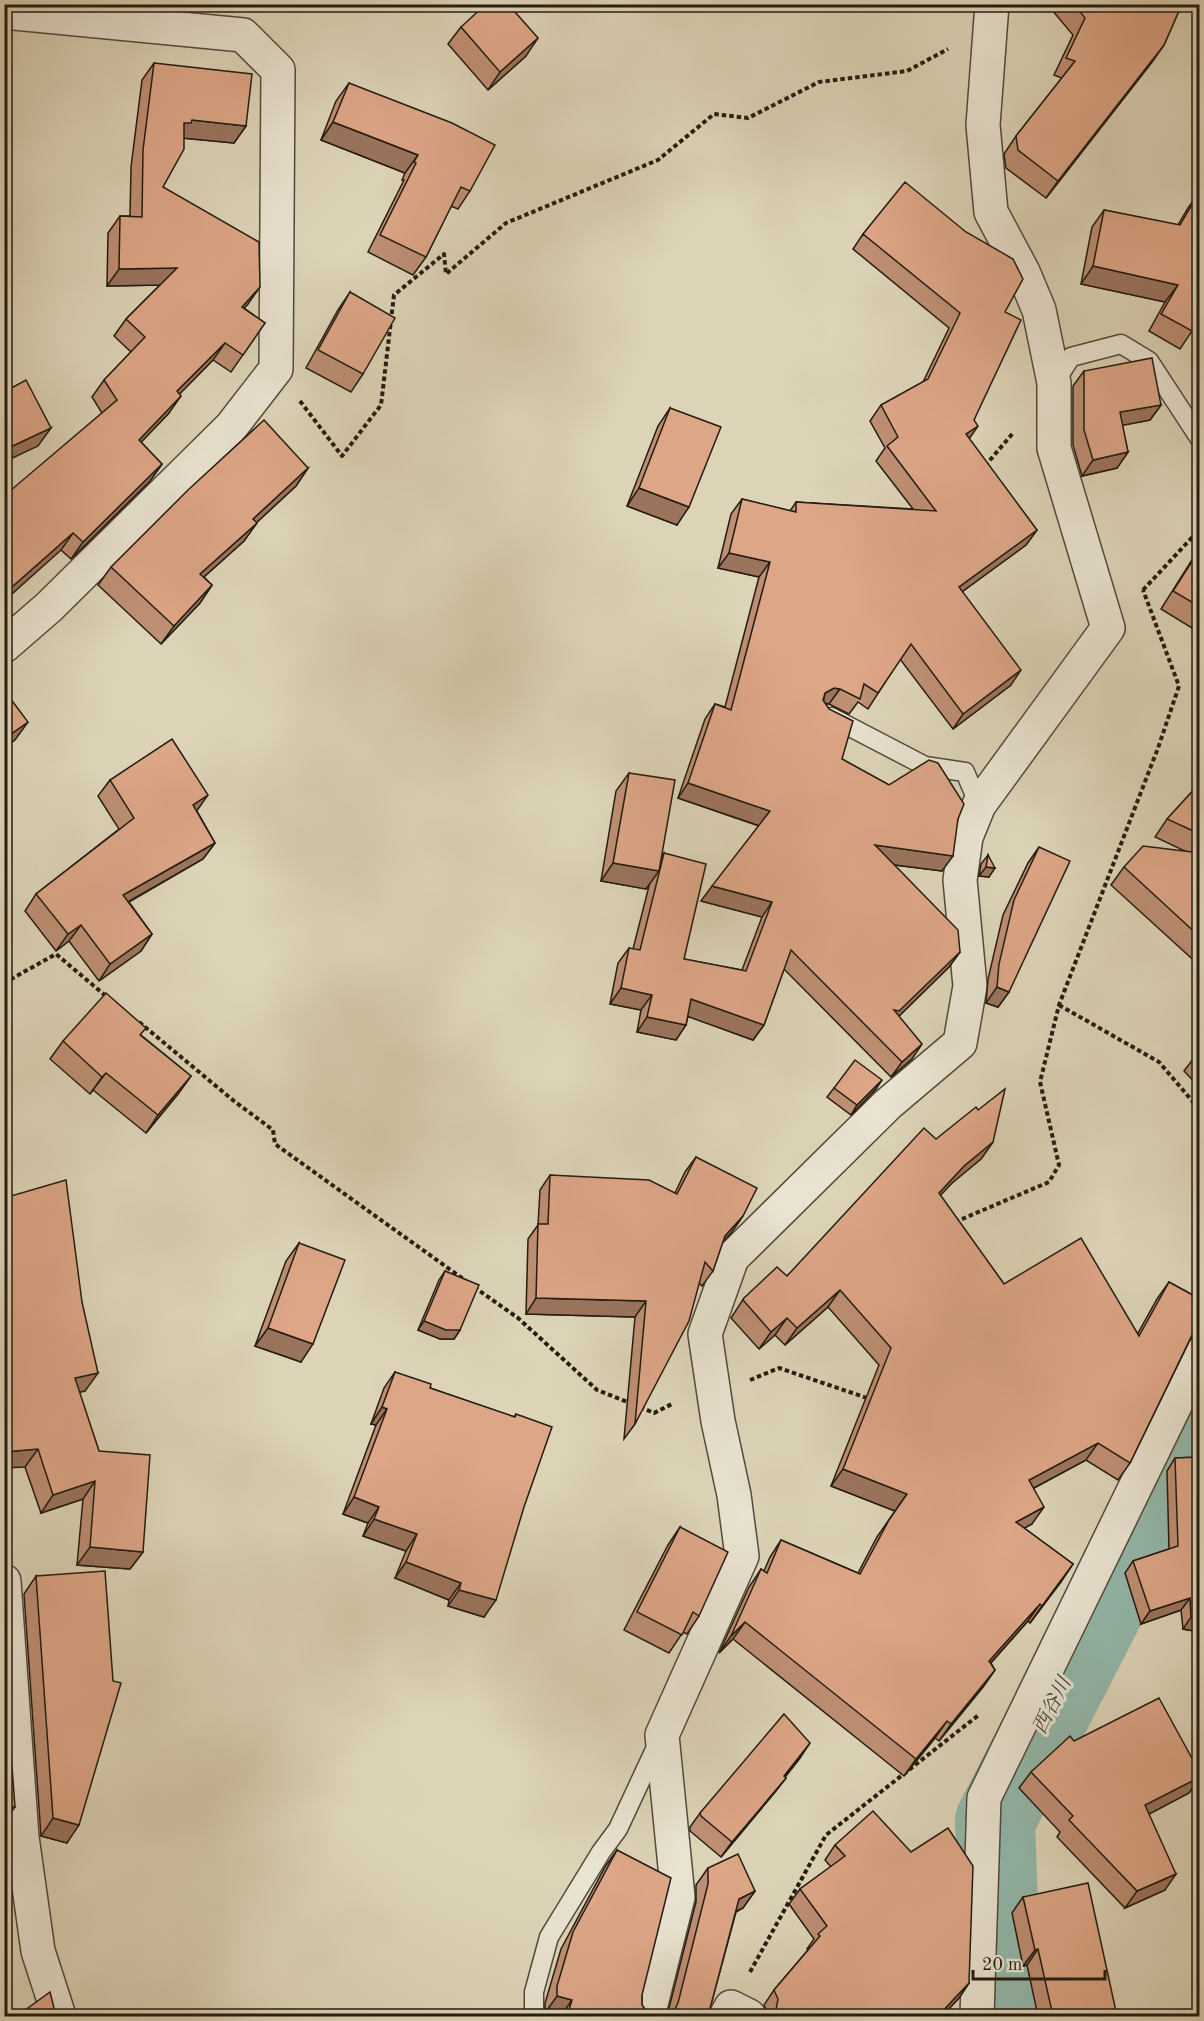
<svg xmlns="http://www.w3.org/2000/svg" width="1204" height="2021" viewBox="0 0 1204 2021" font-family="'Old Standard TT','Noto Serif JP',serif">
<rect width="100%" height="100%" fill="#ddd4b8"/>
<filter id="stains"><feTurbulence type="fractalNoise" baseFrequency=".00333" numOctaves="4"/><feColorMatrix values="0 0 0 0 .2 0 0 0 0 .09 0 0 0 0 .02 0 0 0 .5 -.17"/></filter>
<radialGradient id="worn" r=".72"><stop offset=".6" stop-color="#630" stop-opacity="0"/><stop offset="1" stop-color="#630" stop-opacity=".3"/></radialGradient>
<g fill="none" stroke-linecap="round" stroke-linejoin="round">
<!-- river -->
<polyline stroke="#93b8ab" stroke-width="80" points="1006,2016 999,1938 995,1821 1155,1510 1200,1416"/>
<!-- service casing -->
<g stroke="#524a3b" stroke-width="21">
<g id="service">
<polyline points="1054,383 1071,357 1121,344 1149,361 1200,439"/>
<polyline points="831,717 925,766 965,772 979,805"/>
<polyline points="534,2016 534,1992 549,1937 601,1852 618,1829 658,1743"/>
</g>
</g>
<!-- minor casing -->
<g stroke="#524a3b" stroke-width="36">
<g id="minor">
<polyline points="4,12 243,35 278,70 276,369 231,427 49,607 4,646"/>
<polyline points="4,1581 22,1837 38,1951 59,2016"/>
<polyline points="648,2016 678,1897 662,1735 742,1556 734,1495 718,1421 705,1334 732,1258 888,1104 960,1043 970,986 960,880 966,837 979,805 1108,628 1054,448 1054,383 1039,310 1023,272 991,212 983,125 992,4"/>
<polyline points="726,2016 731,2007 749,2016"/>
<polyline points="977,2016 984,1798 1200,1354"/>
</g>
</g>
<!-- path -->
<g stroke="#241c11" stroke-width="4" stroke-dasharray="4.5 3" stroke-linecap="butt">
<polyline points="300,401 342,456 381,405 394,295 444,254 446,274 506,223 658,160 714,114 748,118 819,82 907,71 948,49"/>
<polyline points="985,466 1013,433"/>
<polyline points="1143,590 1200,529"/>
<polyline points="4,983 56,954 107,997"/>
<polyline points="1059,1005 1159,1062 1200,1110"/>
<polyline points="139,1022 234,1101 273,1130 275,1144 466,1281"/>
<polyline points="955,1222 1049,1182 1059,1165 1040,1082 1059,1005 1158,748 1179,686 1143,590"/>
<polyline points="474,1287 518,1318 597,1390 630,1403"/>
<polyline points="750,1380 779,1368 870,1399"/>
<polyline points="640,1407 654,1413 674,1403"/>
<polyline points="750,1972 826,1835 980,1714"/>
</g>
<!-- service -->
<use href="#service" stroke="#e9e3d1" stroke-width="18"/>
<!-- minor -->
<use href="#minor" stroke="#e9e3d1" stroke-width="33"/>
</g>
<!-- wall -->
<g fill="#be8f74" stroke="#241c11" stroke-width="1.5">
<polygon points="1047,4 1182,4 1164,45 1152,62 1046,198 1006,168 1004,154 1016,136 1062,78 1054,75 1073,35"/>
<polygon points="1187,4 1200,4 1200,20"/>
<polygon points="461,27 526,56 488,90 448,44"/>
<polygon points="154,63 246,126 234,143 184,138 163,187 248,304 244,308 265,323 231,372 213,360 179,394 169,413 141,442 162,464 150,481 71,559 61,550 102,413 92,397 104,380 131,352 114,336 126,319 160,285 107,286 108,233 120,216 130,216 131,167 142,80"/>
<polygon points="349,83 470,191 458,209 451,206 426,257 413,275 368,252 404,180 402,180 405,173 321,140 336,101"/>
<polygon points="1200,191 1192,331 1180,349 1149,331 1165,302 1081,284 1092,227 1104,210 1178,225 1188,208"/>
<polygon points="863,234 1005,312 974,420 969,439 1037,530 1026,545 962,592 1011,685 953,729 900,659 868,709 858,702 849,714 829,704 826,703 842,759 889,785 958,819 942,871 894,865 960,952 949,967 899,1016 912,1059 891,1077 784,969 764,1025 753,1040 688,1016 686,1025 676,1040 637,1032 641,1010 610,1004 618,963 629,948 633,949 649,886 646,889 601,881 616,791 629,773 662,856 664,853 684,959 742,970 762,917 701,901 759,826 678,798 705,719 715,704 725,707 759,577 718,568 731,514 742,499 790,511 796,502 913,509 876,461 885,448 870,421 881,405 923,382 949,328 853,249"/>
<polygon points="350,292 363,374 351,392 306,368 338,310"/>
<polygon points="1084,371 1161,405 1150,420 1122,425 1128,452 1117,468 1082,476 1073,445 1073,386"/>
<polygon points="670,408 677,525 627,506 658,426"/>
<polygon points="308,468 296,486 256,523 244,541 204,577 212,585 200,603 161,644 98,585 111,567"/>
<polygon points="1200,547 1200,633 1161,609"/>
<polygon points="110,780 197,811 215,843 203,859 129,902 152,934 141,951 99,981 69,941 56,951 25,911 36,894 119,829 98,796"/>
<polygon points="1200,783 1200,966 1111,885 1124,867 1185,851 1155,837 1167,819"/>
<polygon points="1039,847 1009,992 998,1007 986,1003 988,979 1003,915 1028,863"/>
<polygon points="988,855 989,877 979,876 981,864"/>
<polygon points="141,1035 191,1076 178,1094 146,1133 93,1090 90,1094 50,1059 63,1041"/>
<polygon points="1200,1050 1200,1088 1184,1071"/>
<polygon points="834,1088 876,1089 851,1115 827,1097"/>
<polygon points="936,1139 993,1142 981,1159 952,1183 940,1195 1004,1284 1138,1333 1157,1299 1169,1282 1200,1299 1200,1327 1190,1340 1130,1463 1118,1480 1086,1460 1034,1488 1032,1524 1024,1528 1073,1564 1030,1623 1028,1621 991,1663 995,1670 983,1687 939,1741 935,1738 904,1776 733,1639 719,1653 749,1587 761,1569 764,1571 770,1557 781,1540 858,1573 877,1537 895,1511 831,1486 879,1365 828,1307 785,1345 775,1335 759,1349 731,1318 744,1298 787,1276"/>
<polygon points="696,1157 732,1232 723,1241 713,1271 702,1286 699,1283 635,1424 624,1439 635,1317 526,1314 528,1239 538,1225 540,1190 550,1175 675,1193 685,1172"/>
<polygon points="4,1198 85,1391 79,1392 99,1451 143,1552 130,1569 77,1565 83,1499 41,1513 25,1467"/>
<polygon points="299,1243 301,1362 255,1346 286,1261"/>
<polygon points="445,1271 460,1330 454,1339 440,1339 418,1330 439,1280"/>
<polygon points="395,1372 430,1388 514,1417 516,1414 484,1617 448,1606 449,1600 395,1578 406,1551 363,1536 368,1523 343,1514 376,1425 371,1424 384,1388"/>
<polygon points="1200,1457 1200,1632 1183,1629 1181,1610 1141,1624 1125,1573 1133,1561 1169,1549 1167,1471 1175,1458"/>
<polygon points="680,1527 699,1616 687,1634 683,1632 669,1653 624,1630 668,1545"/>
<polygon points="36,1576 67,1843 41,1836 24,1594"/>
<polygon points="1074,1741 1200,1773 1200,1778 1189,1793 1149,1814 1165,1890 1125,1908 1057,1837 1060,1832 1019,1788 1031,1772"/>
<polygon points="800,1758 785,1777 786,1778 775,1792 721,1857 690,1831 690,1827 700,1813"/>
<polygon points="835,1845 969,1983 959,1998 942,2016 767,2016 768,2014 764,2005 774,1990 808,1950 807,1949 814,1939 789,1904 800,1889 831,1867 825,1860"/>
<polygon points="617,1850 642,1995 642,2005 647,2012 654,2016 558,2016 545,2013 545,2003 561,1949 605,1867"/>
<polygon points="708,1868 755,1891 743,1908 736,1912 708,2016 667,2016 696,1902 696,1885"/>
<polygon points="1023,1897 1117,2016 1038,2016 1027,1965 1023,1966 1012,1913"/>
</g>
<!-- shaded-wall -->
<g fill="#9b745e" stroke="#241c11" stroke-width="1.5">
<polygon points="538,38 526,56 488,90 500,72"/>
<polygon points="1164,45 1152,62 1046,198 1058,181"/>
<polygon points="192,120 246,126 234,143 181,138 184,123"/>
<polygon points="333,122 418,155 405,173 321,140"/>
<polygon points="1093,266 1178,285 1165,302 1081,284"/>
<polygon points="177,268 165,285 107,286 119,269"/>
<polygon points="260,287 248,304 230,324 242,307"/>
<polygon points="225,343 213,360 165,409 177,391"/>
<polygon points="181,396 169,413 127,457 139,440"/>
<polygon points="1161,405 1150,420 1109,428 1120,412"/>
<polygon points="978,426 967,442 966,434"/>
<polygon points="51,428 38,446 4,462 4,450"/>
<polygon points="1128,452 1117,468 1082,476 1093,460"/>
<polygon points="162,464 150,481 71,559 83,542"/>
<polygon points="308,468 296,486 241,537 253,519"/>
<polygon points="639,488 689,507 677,525 627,506"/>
<polygon points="257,523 244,541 187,592 200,574"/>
<polygon points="1037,530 1026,545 948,602 959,587"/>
<polygon points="73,533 61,550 4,601 4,594"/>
<polygon points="729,553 770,562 759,577 718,568"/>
<polygon points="212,585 200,603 161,644 174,626"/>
<polygon points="1021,670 1011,685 953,729 963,714"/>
<polygon points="834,688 840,689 829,704 823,703 825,693"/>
<polygon points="28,722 15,740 4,748 4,739"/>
<polygon points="688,783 770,811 760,826 678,798"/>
<polygon points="208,795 196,812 193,805"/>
<polygon points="215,843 203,859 112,911 123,895"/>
<polygon points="875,845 953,856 942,871 864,861"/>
<polygon points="613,863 659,871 646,889 601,881"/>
<polygon points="986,867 995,868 989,877 979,876"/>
<polygon points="712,886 772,902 762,917 701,901"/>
<polygon points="81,925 69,941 56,951 68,934"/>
<polygon points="152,934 141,951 99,981 110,964"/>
<polygon points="960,952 949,967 889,1026 894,1010"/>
<polygon points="997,987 1009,992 998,1007 986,1003"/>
<polygon points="621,988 652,995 641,1010 610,1004"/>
<polygon points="691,999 764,1025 753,1040 681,1014"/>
<polygon points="647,1017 686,1025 676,1040 637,1032"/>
<polygon points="922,1044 912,1059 891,1077 902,1062"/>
<polygon points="106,1073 93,1090 90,1094 102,1077"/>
<polygon points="191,1076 178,1094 146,1133 158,1115"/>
<polygon points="882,1080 876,1089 851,1115 857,1105"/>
<polygon points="993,1142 981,1159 952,1183 927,1210 939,1193 964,1166"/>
<polygon points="743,1216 732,1232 715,1251 725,1236"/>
<polygon points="840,1290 828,1307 785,1345 797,1328"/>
<polygon points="536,1298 646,1301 635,1317 526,1314"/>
<polygon points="787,1318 775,1335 759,1349 771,1332"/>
<polygon points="424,1321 460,1330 454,1339 440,1339 418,1330"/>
<polygon points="1200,1325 1200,1327 1192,1337 1183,1346 1195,1329"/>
<polygon points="268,1328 313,1344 301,1362 255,1346"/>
<polygon points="98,1373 85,1391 62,1396 75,1378"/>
<polygon points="382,1407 387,1409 376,1425 371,1424"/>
<polygon points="1098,1443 1086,1460 1017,1497 1029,1480"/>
<polygon points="38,1449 25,1467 4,1468 4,1452"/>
<polygon points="843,1469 907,1494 895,1511 831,1486"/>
<polygon points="95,1481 83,1499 41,1513 53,1495"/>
<polygon points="354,1497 379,1507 368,1523 343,1514"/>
<polygon points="1044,1507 1032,1524 1004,1539 1016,1522"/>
<polygon points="374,1519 417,1534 406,1551 363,1536"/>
<polygon points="90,1547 143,1552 130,1569 77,1565"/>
<polygon points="406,1562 461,1583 449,1600 395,1578"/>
<polygon points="1073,1564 1061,1582 1030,1623 1042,1606"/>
<polygon points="459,1590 496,1600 484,1617 448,1606"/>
<polygon points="1190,1598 1181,1610 1141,1624 1150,1611"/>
<polygon points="1040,1604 1028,1621 977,1678 989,1661"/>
<polygon points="1191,1617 1200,1619 1200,1632 1183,1629"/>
<polygon points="745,1622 733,1639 719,1653 731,1636"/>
<polygon points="995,1670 983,1687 939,1741 951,1724"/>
<polygon points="947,1721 935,1738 904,1776 916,1759"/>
<polygon points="810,1743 800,1758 774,1791 784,1776"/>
<polygon points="1200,1777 1189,1793 1134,1822 1145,1805"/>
<polygon points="786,1778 775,1792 721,1857 732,1842"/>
<polygon points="4,1807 15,1807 4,1822"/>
<polygon points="53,1818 79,1825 67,1843 41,1836"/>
<polygon points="1176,1874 1165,1890 1125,1908 1137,1891"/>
<polygon points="755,1891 743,1908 727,1916 739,1899"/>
<polygon points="1038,1949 1027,1965 1023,1966 1035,1950"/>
<polygon points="969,1983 959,1998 942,2016 938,2016"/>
<polygon points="557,1996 572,2000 561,2016 545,2013"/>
</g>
<!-- building -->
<g fill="#dda687" stroke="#241c11" stroke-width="1.5">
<polygon points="486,4 508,4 538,38 500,72 461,27"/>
<polygon points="1074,4 1182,4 1164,45 1058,181 1018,150 1016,136 1075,61 1066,58 1085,18"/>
<polygon points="154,63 252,74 246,126 192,120 191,123 184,123 184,149 163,187 259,242 260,287 242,307 265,323 243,355 225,343 177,391 181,396 139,440 162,464 83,542 73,533 4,594 4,496 117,400 104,380 145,337 126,319 177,268 119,269 120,216 142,217 143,150"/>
<polygon points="349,83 452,123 495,145 470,191 461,187 426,257 380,235 416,163 414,162 418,155 333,122"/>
<polygon points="905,182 966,232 1013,259 1023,279 1005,312 1021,320 974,420 978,426 966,434 1037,530 959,587 1021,670 963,714 911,644 878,693 864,684 860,699 840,689 834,688 825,693 823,700 829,709 853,721 842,759 889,785 929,760 938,763 964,804 958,819 953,856 875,845 958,930 960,952 899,1011 894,1010 922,1044 902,1062 791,950 764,1025 691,999 686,1025 647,1017 652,995 621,988 629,948 640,950 664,853 706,864 684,959 746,971 772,902 712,886 770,811 688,783 715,704 731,710 770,562 729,553 742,499 796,512 796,502 936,511 887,446 898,437 881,405 928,379 960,313 863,234"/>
<polygon points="1200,191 1200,318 1192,331 1161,314 1178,285 1093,266 1104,210 1180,225"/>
<polygon points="350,292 395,318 363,374 318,350"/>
<polygon points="1152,358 1161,405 1120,412 1128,452 1093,460 1084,430 1084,371"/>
<polygon points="26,380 51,428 4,450 4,392"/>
<polygon points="670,408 721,427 689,507 639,488"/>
<polygon points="264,420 308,468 253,519 257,523 200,574 212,585 174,626 111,567 188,490"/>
<polygon points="1200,549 1200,607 1173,591"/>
<polygon points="4,690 28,722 4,739"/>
<polygon points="172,739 208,795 193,805 215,843 123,895 152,934 110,964 81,925 68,934 36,894 134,818 110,780"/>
<polygon points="629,773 675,780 659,871 613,863"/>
<polygon points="1200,783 1200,834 1167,819"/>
<polygon points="1143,846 1200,853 1200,937 1124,867"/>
<polygon points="1039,847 1070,861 1009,992 997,987 999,964 1014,900"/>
<polygon points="988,855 995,868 986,867"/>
<polygon points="106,993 146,1028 140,1035 191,1076 158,1115 106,1073 102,1077 63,1041"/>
<polygon points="855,1060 882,1080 857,1105 834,1088"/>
<polygon points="1005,1089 993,1142 964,1166 939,1193 1004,1284 1081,1238 1139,1336 1169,1282 1200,1299 1200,1325 1195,1329 1130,1463 1098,1443 1029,1480 1044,1507 1016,1522 1073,1564 1042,1606 1040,1604 989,1661 995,1670 951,1724 947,1721 916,1759 745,1622 731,1636 761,1569 767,1573 781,1540 860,1574 889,1520 907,1494 843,1469 891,1348 840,1290 797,1328 787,1318 771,1332 743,1300 744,1298 777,1267 787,1276 924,1128 936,1139 976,1107 978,1110"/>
<polygon points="696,1157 757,1188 743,1216 725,1236 713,1271 705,1262 689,1321 635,1424 646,1301 536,1298 538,1224 548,1224 550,1175 649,1180 677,1194"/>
<polygon points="66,1180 82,1302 98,1373 75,1378 99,1451 150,1455 143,1552 90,1547 95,1481 53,1495 38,1449 4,1452 4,1198"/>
<polygon points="299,1243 345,1260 313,1344 268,1328"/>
<polygon points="445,1271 479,1285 460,1330 446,1330 424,1321"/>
<polygon points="395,1372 431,1384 430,1388 515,1417 516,1414 552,1427 524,1507 496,1600 459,1590 461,1583 406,1562 417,1534 374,1519 379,1507 354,1497 387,1409 382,1407"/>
<polygon points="1200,1457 1200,1619 1191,1617 1190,1598 1150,1611 1133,1561 1178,1546 1175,1458"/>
<polygon points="680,1527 728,1552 699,1616 693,1612 682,1635 637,1612"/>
<polygon points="105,1571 113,1681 121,1683 79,1825 53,1818 36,1576"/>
<polygon points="4,1659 15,1807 4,1807"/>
<polygon points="1159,1698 1200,1773 1200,1777 1145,1805 1176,1874 1137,1891 1069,1820 1073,1816 1031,1772 1070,1736 1074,1741"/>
<polygon points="784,1714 810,1743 784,1776 786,1778 732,1842 701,1816 700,1813"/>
<polygon points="873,1811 911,1852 948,1828 973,1866 969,1983 938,2016 770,2016 776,2010 778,1999 774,1990 820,1936 818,1934 827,1926 800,1889 845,1856 835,1845"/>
<polygon points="617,1850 671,1878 642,1995 642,2005 647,2012 654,2016 567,2016 572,2000 557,1996 557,1986 573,1932"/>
<polygon points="738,1854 755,1891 739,1899 708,2016 666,2016 674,2011 678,2003 708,1884 708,1868"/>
<polygon points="4,1875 9,1876 4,1892"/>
<polygon points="1088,1883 1117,2016 1053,2016 1038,1949 1035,1950 1023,1897"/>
<polygon points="50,1992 56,2016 17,2016"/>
</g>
<g text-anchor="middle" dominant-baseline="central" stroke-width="6" stroke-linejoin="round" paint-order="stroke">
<!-- water labels -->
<g font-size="20" font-style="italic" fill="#454b3f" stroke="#e9e3d1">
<text transform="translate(1053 1706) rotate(-63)">西谷川</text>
</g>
</g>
<!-- margin -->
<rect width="1204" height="2021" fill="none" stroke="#ddd4b8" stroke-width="24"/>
<rect x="6" y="6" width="1192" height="2009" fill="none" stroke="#241c11" stroke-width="3"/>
<rect x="12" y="12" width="1180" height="1997" fill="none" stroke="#241c11" stroke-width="1.5"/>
<!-- scale -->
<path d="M973 1970v9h132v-9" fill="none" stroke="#241c11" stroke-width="3"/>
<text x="982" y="1970" font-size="18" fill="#241c11" stroke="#e9e3d1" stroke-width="4.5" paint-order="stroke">20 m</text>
<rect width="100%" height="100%" filter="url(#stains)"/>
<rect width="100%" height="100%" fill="url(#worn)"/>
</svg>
